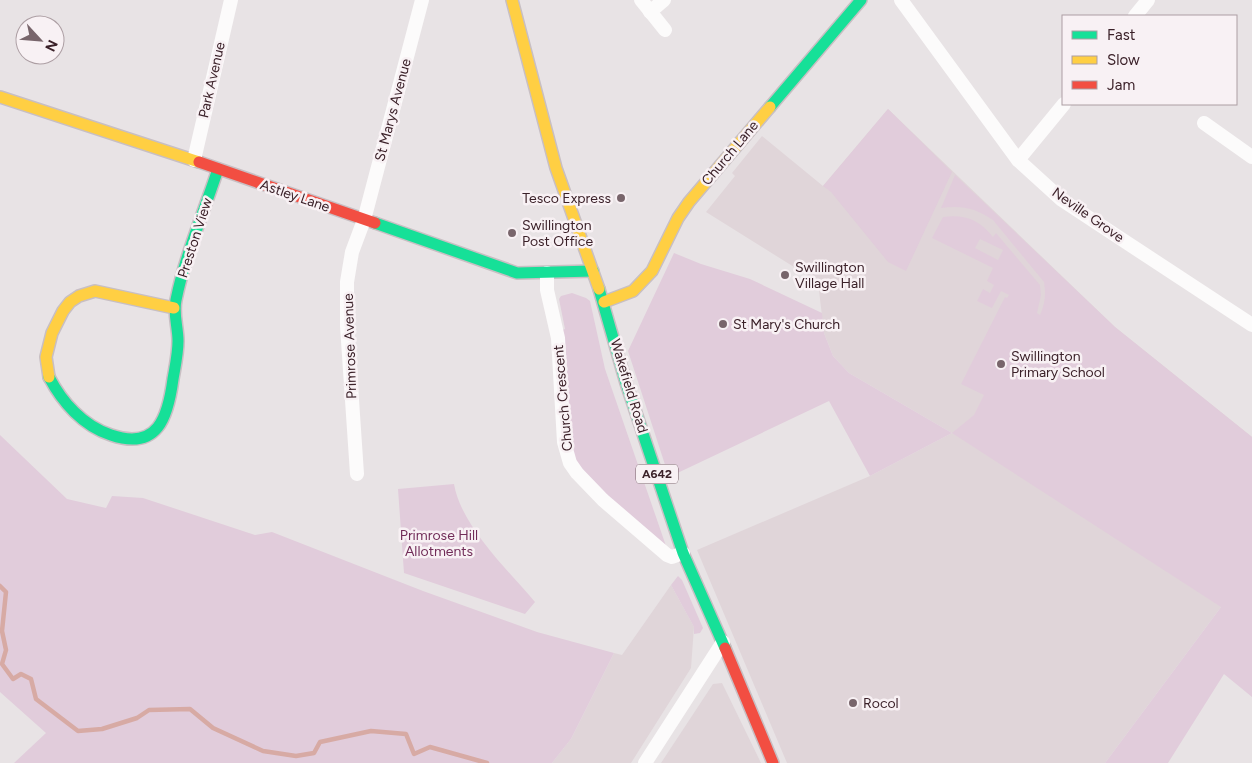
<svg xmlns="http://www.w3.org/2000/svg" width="1252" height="763" viewBox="0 0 1252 763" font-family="Figtree,sans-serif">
<rect width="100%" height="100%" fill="#e8e3e5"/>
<!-- built -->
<g fill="#e0d5d9">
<polygon points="888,109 1115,327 1252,437 1221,607 1105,763 787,763 697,550 870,476 952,433 849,373 833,356 824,333 818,282 706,212 735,176 732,173 762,136 823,186"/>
<polygon points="671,585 694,627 691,668 631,763 552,763 571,739 614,653 622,655"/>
<polygon points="722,683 761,763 661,763 713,684"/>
</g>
<!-- green -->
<g fill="#e1ccdb" fill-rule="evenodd">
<polygon points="888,109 952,172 906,271 888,262 831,192 823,186"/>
<path d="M 955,175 L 1115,327 L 1252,437 L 1252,697 L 1224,674 L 1168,763 L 1105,763 L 1221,607 L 952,433 L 870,476 L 829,401 L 669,477 L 628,351 L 674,253 L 701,264 L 750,279 L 822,313 L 824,333 L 833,356 L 849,373 L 952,433 L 974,415 L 984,395 L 961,384 L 1005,297 L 1007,298 L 1009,295 L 1001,291 L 992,308 L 977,301 L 983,289 L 990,293 L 994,285 L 987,281 L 993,268 L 932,238 L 943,217 C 965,214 980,220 993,237 L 996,233 L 1040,285 L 1041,295 L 1037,313 L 1040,315 C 1045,304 1046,295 1044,282 L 993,220 C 976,208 961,205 941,208 ZM 980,239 L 1003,250 L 998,260 L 975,248 Z"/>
<path d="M 572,293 L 586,298 L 590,301 L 605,369 L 666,546 C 636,520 587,488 571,450 L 562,330 L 565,329 L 559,299 L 561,296 Z"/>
<polygon points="0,435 67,499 106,508 112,496 143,498 255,535 272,532 423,591 537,632 614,653 571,739 552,763 14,763 46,733 0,692"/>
<path d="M 454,484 C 461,526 508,570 535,602 L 525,614 L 404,573 L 398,489 Z"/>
<polygon points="678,576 682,580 703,628 700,633 694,634 694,627 671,585"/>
</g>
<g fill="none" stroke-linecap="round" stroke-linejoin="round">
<!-- stream -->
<polyline stroke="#d7aaa4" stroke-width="4.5" points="0,586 6,592 2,631 6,650 2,664 13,679 21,674 31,679 36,699 78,731 102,729 137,718 149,710 190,709 213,728 263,751 296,756 314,753 320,742 371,731 406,734 414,754 430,747 487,763"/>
<!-- fast casing -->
<g stroke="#c8bfc3" stroke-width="14">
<g id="fast">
<polyline points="770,107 861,0"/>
<polyline points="375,223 517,273 593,271"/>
<polyline points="599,289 626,383 683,553 725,648"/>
<path d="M 49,377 C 62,402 83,426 111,435 C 158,451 168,417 173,379 C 175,367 178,354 178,341 C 178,327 173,314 176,300 C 185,255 204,212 218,169"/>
</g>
</g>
<!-- slow casing -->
<g stroke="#c8bfc3" stroke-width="14">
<g id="slow">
<polyline points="512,0 556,168 599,289"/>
<polyline points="0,97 199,162"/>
<polyline points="604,302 633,291 652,271 678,218 689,202 770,107"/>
<polyline points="49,377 46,357 52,333 63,311 70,302 79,296 95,291 174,308"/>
</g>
</g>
<!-- jam casing -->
<g stroke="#c8bfc3" stroke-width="14">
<g id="jam">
<polyline points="199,162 375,223"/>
<polyline points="725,648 773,763"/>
</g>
</g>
<!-- street -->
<g stroke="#fcfbfb" stroke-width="14">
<polyline points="641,0 665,30"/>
<polyline points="901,0 1018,160 1062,200 1252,325"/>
<polyline points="650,12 664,0"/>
<polyline points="1135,16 1148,0"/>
<polyline points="1204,123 1252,157"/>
<polyline points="194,160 231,0"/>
<polyline points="1018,160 1064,104"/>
<polyline points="547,273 547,290 558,338 564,442 570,463 577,473 603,500 667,555 672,557 683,553"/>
<polyline points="357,474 347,326 347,282 352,252 364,220 422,0"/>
<polyline points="645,763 723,642"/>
</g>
<!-- fast -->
<use href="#fast" stroke="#16e098" stroke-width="11"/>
<!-- slow -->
<use href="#slow" stroke="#ffcf43" stroke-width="11"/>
<!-- jam -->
<use href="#jam" stroke="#f24e42" stroke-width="11"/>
</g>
<!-- markers -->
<g fill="#78656b" stroke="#f8f1f4" stroke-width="2">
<circle cx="621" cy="198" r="5"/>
<circle cx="512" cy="233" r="5"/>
<circle cx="785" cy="275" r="5"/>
<circle cx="723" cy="324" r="5"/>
<circle cx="1001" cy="364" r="5"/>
<circle cx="853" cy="703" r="5"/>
</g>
<g text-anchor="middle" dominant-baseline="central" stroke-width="5" stroke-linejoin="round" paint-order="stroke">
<!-- shield labels -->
<rect fill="#f8f1f4" stroke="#745f66" stroke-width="1" x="636" y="464.5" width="42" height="19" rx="4"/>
<g font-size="12" font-weight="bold" fill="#3b2129">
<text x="657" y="474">A642</text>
</g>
<!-- street labels -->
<g font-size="14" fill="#3b2129" stroke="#f8f1f4">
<text transform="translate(212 80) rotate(-77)">Park Avenue</text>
<text transform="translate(393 110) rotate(-75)">St Marys Avenue</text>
<text transform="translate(730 153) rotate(-50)">Church Lane</text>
<text transform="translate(295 196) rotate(19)">Astley Lane</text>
<text transform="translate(1088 215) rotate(35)">Neville Grove</text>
<text transform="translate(195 238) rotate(-72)">Preston View</text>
<text transform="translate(350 346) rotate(-92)">Primrose Avenue</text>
<text transform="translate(629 386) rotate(73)">Wakefield Road</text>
<text transform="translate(563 398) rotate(-95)">Church Crescent</text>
</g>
<!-- poi labels -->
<g font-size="14" fill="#3b2129" stroke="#f8f1f4" text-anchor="start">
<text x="611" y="198" text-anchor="end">Tesco Express</text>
<text x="522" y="225">Swillington<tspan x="522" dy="16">Post Office</tspan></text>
<text x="795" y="267">Swillington<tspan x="795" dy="16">Village Hall</tspan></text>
<text x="733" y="324">St Mary's Church</text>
<text x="1011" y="356">Swillington<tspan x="1011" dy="16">Primary School</tspan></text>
<text x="863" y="703">Rocol</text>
</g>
<!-- park labels -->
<g font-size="14" fill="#712c58" stroke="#f8f1f4">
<text x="439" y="535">Primrose Hill<tspan x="439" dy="16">Allotments</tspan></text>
</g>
</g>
<!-- legend -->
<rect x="1062" y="15" width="175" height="90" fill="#f8f1f4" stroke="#ac9ea3"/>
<rect x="1072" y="31" width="25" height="8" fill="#16e098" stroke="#ac9ea3"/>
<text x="1107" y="40" font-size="15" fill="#3b2129">Fast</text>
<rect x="1072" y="56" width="25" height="8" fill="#ffcf43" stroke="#ac9ea3"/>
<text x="1107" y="65" font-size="15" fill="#3b2129">Slow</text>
<rect x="1072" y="81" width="25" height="8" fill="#f24e42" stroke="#ac9ea3"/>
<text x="1107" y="90" font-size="15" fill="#3b2129">Jam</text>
<!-- north arrow -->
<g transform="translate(40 40) rotate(116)"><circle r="24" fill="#f8f1f4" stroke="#ac9ea3"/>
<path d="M0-4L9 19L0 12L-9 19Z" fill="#78656b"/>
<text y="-8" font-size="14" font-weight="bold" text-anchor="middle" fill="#3b2129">N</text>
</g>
</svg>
